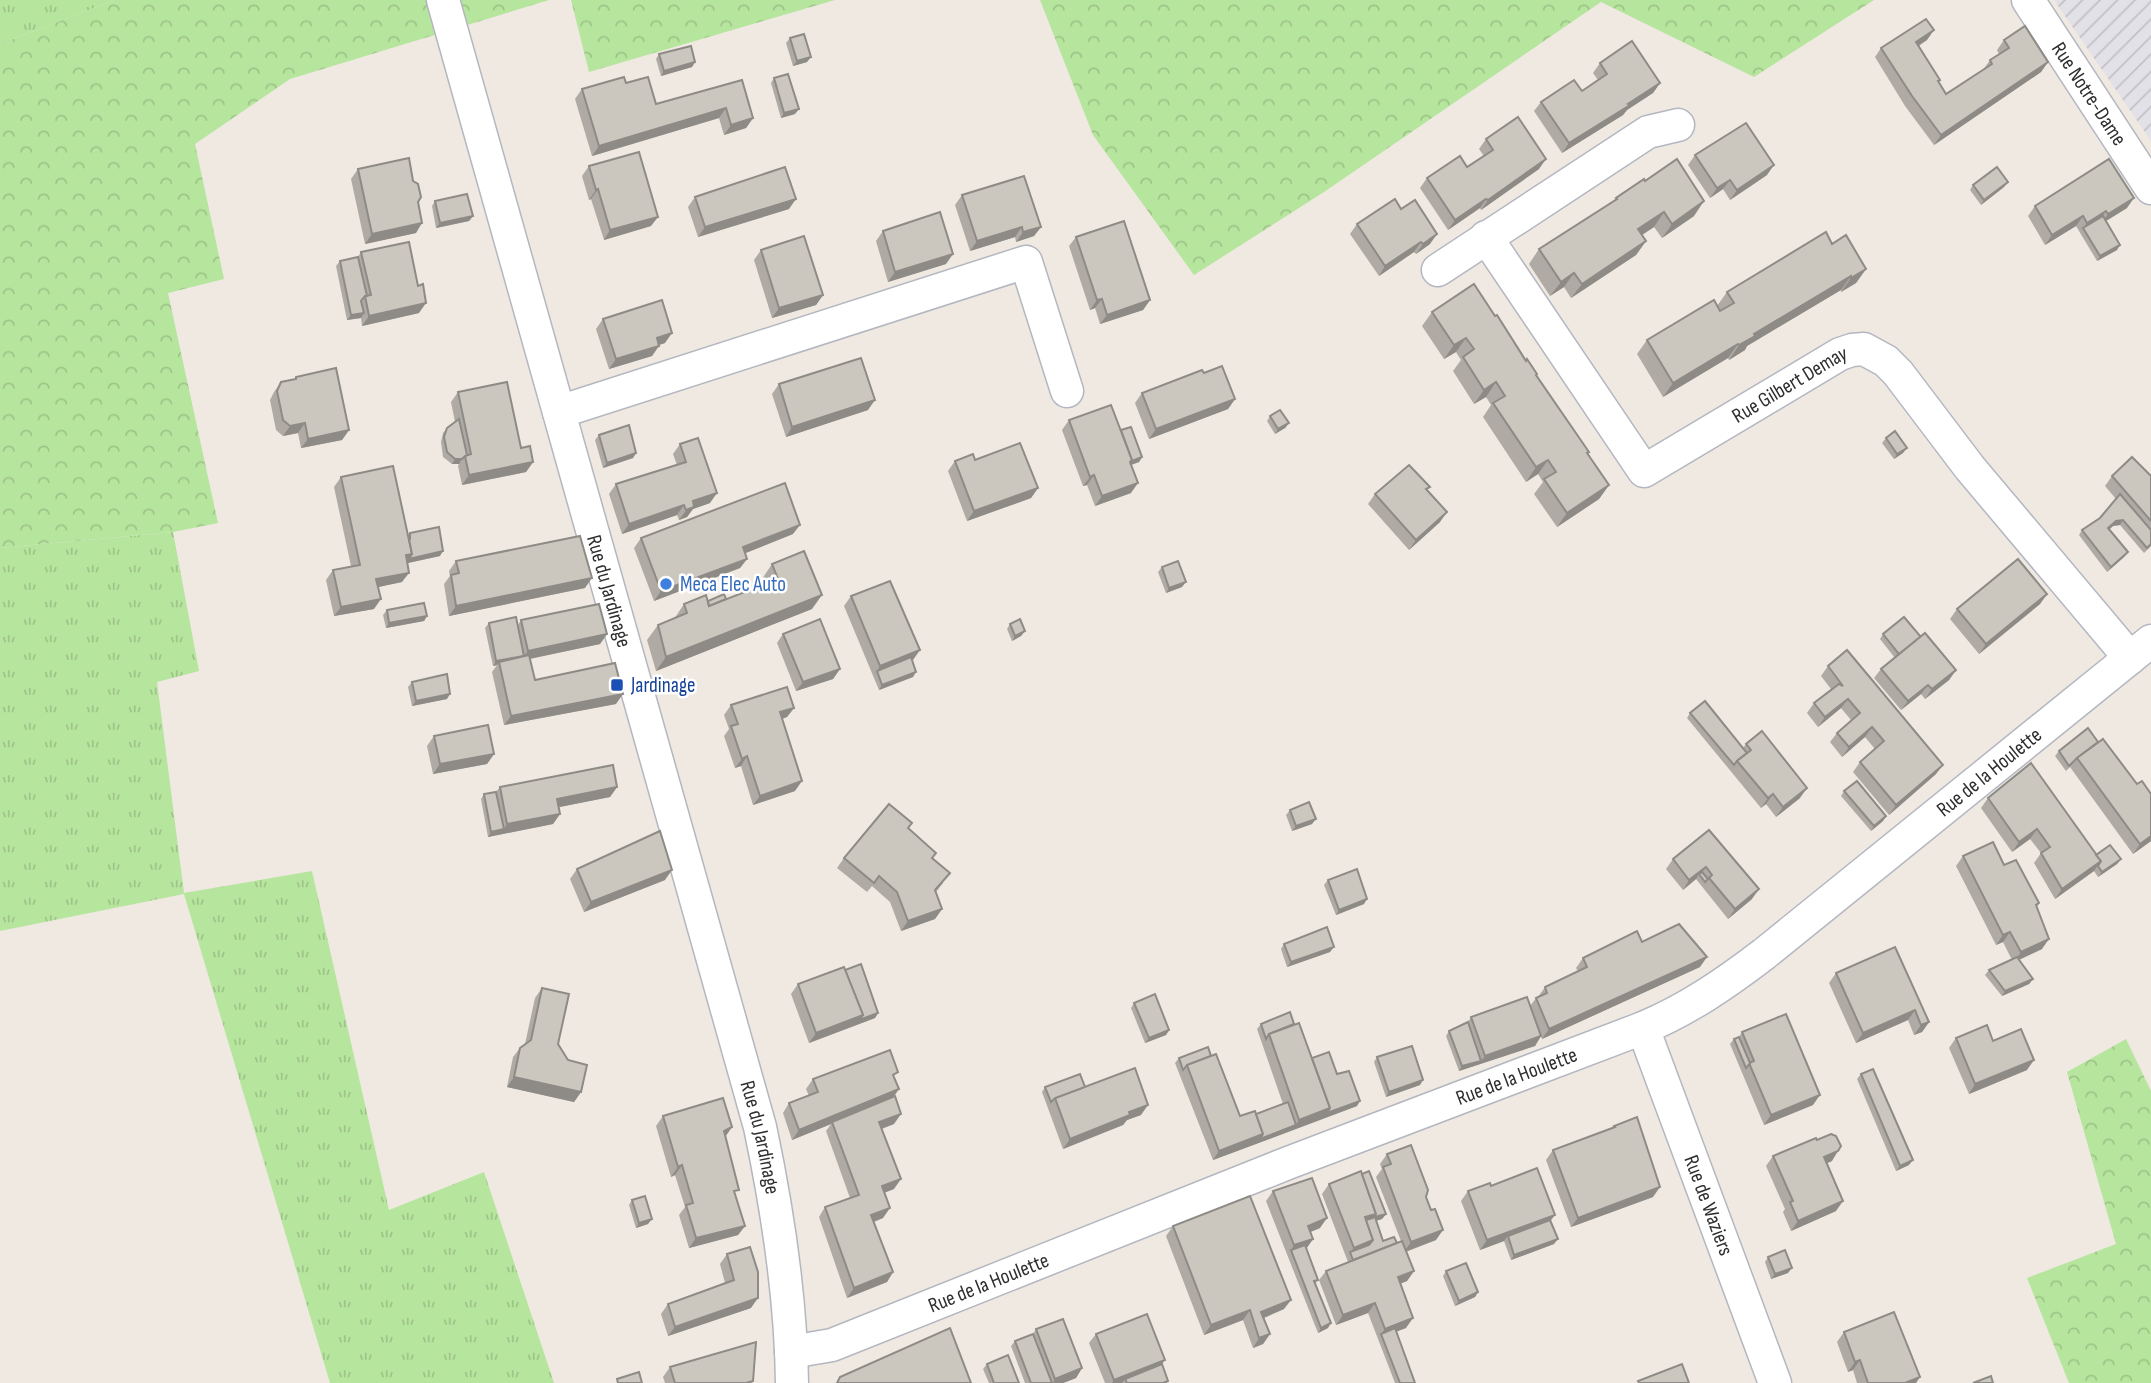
<svg xmlns="http://www.w3.org/2000/svg" width="2151" height="1383" viewBox="0 0 2151 1383" font-family="'Sofia Sans Condensed',sans-serif">
<defs>
<pattern id="industrial-furrows" width="10" height="10" patternUnits="userSpaceOnUse" patternTransform="scale(1.75)"><rect width="10" height="10" fill="#e3e1e8"/><path d="M-1 1l2-2M0 10L10 0M9 11l2-2" fill="none" stroke="#c3c1c7"/></pattern>
<pattern id="grass-tufts" width="24" height="20" patternUnits="userSpaceOnUse" patternTransform="scale(1.75)"><rect width="24" height="20" fill="#b6e59e"/><path d="M3 7l-1-3M5 7V3M7 7l1-3M15 17l-1-3M17 17v-4M19 17l1-3" fill="none" stroke="#9dc588"/></pattern>
<pattern id="forest-crowns" width="20" height="18" patternUnits="userSpaceOnUse" patternTransform="scale(1.75)"><rect width="20" height="18" fill="#b6e59e"/><path d="M2 6a3 3 0 1 1 6 0M12 15a3 3 0 1 1 6 0" fill="none" stroke="#9dc588"/></pattern>
</defs>
<rect width="100%" height="100%" fill="#efe9e1"/>
<!-- industrial -->
<polygon fill="url(#industrial-furrows)" points="2054,0 2151,0 2151,141"/>
<!-- grass -->
<g fill="url(#grass-tufts)">
<polygon points="0,0 115,0 0,44"/>
<polygon points="173,532 199,671 157,682 184,893 312,871 389,1210 484,1172 554,1383 330,1383 184,894 0,931 0,548"/>
</g>
<!-- forest -->
<g fill="url(#forest-crowns)">
<polygon points="115,0 549,0 290,79 195,144 224,279 168,293 218,523 173,532 0,548 0,44"/>
<polygon points="571,0 835,0 589,72"/>
<polygon points="1040,0 1874,0 1754,77 1601,2 1324,192 1194,275 1093,135"/>
<polygon points="2126,1039 2151,1091 2151,1383 2069,1383 2027,1278 2116,1244 2067,1072"/>
</g>
<g fill="none" stroke-linecap="round" stroke-linejoin="round">
<!-- street casing -->
<g stroke="#b4b7c1" stroke-width="35">
<g id="street">
<path id="s1" d="M 443,0 L 760,1127 C 778,1212 791,1296 792,1383"/>
<path id="s2" d="M 2028,0 L 2151,188"/>
<path id="s3" d="M 1486,237 L 1644,471 L 1840,354 L 1852,350 L 1864,349 L 1886,361 L 1898,373 L 1970,468 L 2130,658"/>
<polyline points="1438,270 1648,132 1678,125"/>
<polyline points="559,412 1026,262 1067,391"/>
<path id="s4" d="M 1643,1028 L 1775,1383"/>
<path id="s5" d="M 791,1352 L 832,1345 L 1288,1163 L 1643,1028 C 1687,1010 1726,983 1764,954 L 2151,641"/>
</g>
</g>
<!-- street -->
<use href="#street" stroke="#fff" stroke-width="32"/>
</g>
<!-- wall -->
<g fill="#afaba4">
<polygon points="790,38 807,62 793,66 786,43"/>
<polygon points="1927,40 1919,46 1938,82 1946,94 1983,70 1990,60 1999,54 1997,50 2004,40 2048,62 2041,72 1934,145 1905,106 1875,57 1881,48"/>
<polygon points="659,54 695,62 692,67 661,76 656,59"/>
<polygon points="1600,63 1660,83 1653,93 1627,110 1623,115 1562,153 1534,111 1541,102 1582,91 1598,80 1593,73"/>
<polygon points="774,78 795,114 781,118 771,83"/>
<polygon points="742,80 753,118 746,128 724,135 719,118 592,156 575,99 582,89 626,83 656,104"/>
<polygon points="1486,139 1539,169 1481,210 1480,208 1448,230 1420,188 1427,178 1467,167 1484,156 1479,149"/>
<polygon points="1695,155 1767,175 1730,200 1723,189 1710,198 1688,165"/>
<polygon points="589,166 651,226 604,240 591,199 589,200 582,176"/>
<polygon points="358,169 418,202 416,233 365,244 351,179"/>
<polygon points="1645,181 1694,216 1662,238 1654,227 1642,235 1646,241 1636,255 1571,298 1564,287 1550,296 1529,264 1539,249 1613,202 1616,198"/>
<polygon points="1973,185 2004,187 1981,205 1970,190"/>
<polygon points="962,195 1041,227 1034,236 1016,242 1015,237 970,251 955,205"/>
<polygon points="695,197 789,209 698,237 688,207"/>
<polygon points="435,201 473,216 469,221 436,228 432,206"/>
<polygon points="2035,206 2127,208 2106,221 2117,250 2097,261 2076,226 2045,245 2028,216"/>
<polygon points="1401,209 1430,244 1416,254 1414,252 1379,276 1350,234 1357,224"/>
<polygon points="883,231 946,264 888,282 876,241"/>
<polygon points="1076,237 1150,300 1143,310 1100,324 1095,308 1090,310 1069,246"/>
<polygon points="1832,244 1866,269 1856,283 1841,292 1841,290 1747,346 1745,350 1729,360 1728,358 1663,397 1637,354 1647,340 1717,306 1727,292"/>
<polygon points="761,250 823,295 816,305 772,318 754,260"/>
<polygon points="361,252 419,313 362,326 361,318 347,320 336,266 340,261 358,257"/>
<polygon points="1432,312 1526,361 1537,374 1536,376 1589,452 1587,453 1609,485 1599,499 1557,527 1534,494 1543,482 1538,474 1526,482 1483,417 1491,405 1486,397 1474,404 1453,371 1461,360 1456,352 1444,359 1422,326"/>
<polygon points="603,319 665,343 659,345 652,356 609,369 596,329"/>
<polygon points="1204,373 1235,399 1228,409 1149,439 1135,403 1142,393"/>
<polygon points="296,377 349,430 342,440 301,448 298,433 283,436 276,430 270,400 274,392 281,382 294,380"/>
<polygon points="779,384 868,410 786,437 772,394"/>
<polygon points="458,392 521,448 533,462 526,472 462,485 458,466 459,464 452,464 443,457 441,442 443,433 447,428 455,422 451,402"/>
<polygon points="1270,416 1289,423 1285,428 1275,434 1267,421"/>
<polygon points="1069,420 1121,430 1142,457 1139,462 1131,465 1131,493 1095,506 1087,485 1083,486 1062,430"/>
<polygon points="599,435 636,453 633,458 603,468 595,440"/>
<polygon points="1886,438 1903,453 1894,459 1882,443"/>
<polygon points="680,444 710,503 693,509 687,517 679,520 677,515 622,534 609,494 616,484 677,465 673,454"/>
<polygon points="975,460 1038,488 1031,498 967,521 948,471 955,461"/>
<polygon points="2112,476 2151,476 2151,546 2144,553 2120,525 2113,526 2109,530 2128,552 2124,557 2107,572 2079,535 2082,530 2100,518 2116,499 2105,486"/>
<polygon points="341,477 408,535 410,533 440,556 407,563 402,582 378,587 374,609 334,616 326,580 333,570 351,566 334,487"/>
<polygon points="1427,490 1440,522 1409,550 1368,504 1375,494"/>
<polygon points="793,534 745,553 747,559 740,568 654,601 634,548 641,538"/>
<polygon points="456,561 585,588 449,616 444,584 450,576 449,571"/>
<polygon points="772,564 812,609 656,671 647,640 658,625 674,619 684,604 726,599 764,584 762,579"/>
<polygon points="1162,567 1182,587 1166,593 1158,572"/>
<polygon points="2047,594 2040,604 1979,654 1950,619 1957,609"/>
<polygon points="851,596 913,660 913,677 879,690 844,606"/>
<polygon points="387,610 427,616 424,621 386,628 383,615"/>
<polygon points="521,620 607,634 600,644 530,659 535,680 616,704 504,725 492,672 497,665 493,666 485,628 489,623 518,625"/>
<polygon points="1010,624 1025,631 1021,636 1012,641 1007,629"/>
<polygon points="783,634 840,669 833,679 796,691 777,643"/>
<polygon points="1883,634 1921,637 1956,670 1949,680 1925,699 1921,694 1901,710 1874,678 1881,669 1895,658 1880,639"/>
<polygon points="1828,666 1936,774 1889,815 1853,772 1860,762 1875,749 1865,737 1842,757 1830,742 1837,733 1851,720 1841,708 1818,727 1807,713 1814,703 1831,689 1821,676"/>
<polygon points="412,682 447,699 412,706 408,687"/>
<polygon points="731,705 794,708 787,717 782,719 795,791 753,805 741,766 735,768 724,736 729,729 724,715"/>
<polygon points="1690,713 1743,748 1746,744 1800,798 1776,817 1766,804 1761,808 1687,718"/>
<polygon points="2088,728 2151,841 2133,854 2070,767 2066,771 2055,756 2059,751"/>
<polygon points="434,736 494,754 487,764 433,774 427,746"/>
<polygon points="500,787 617,787 610,797 558,807 560,814 553,824 488,837 481,799 484,794 496,792"/>
<polygon points="1844,791 1886,816 1883,821 1871,831 1841,796"/>
<polygon points="1988,798 2096,855 2121,859 2117,864 2098,877 2094,871 2055,899 2034,863 2041,853 2030,839 2012,852 1981,808"/>
<polygon points="1290,810 1312,824 1292,831 1286,815"/>
<polygon points="908,829 932,858 943,883 936,892 942,909 935,919 901,931 890,902 872,886 867,892 837,868 844,858"/>
<polygon points="1709,830 1752,899 1728,919 1696,879 1683,890 1666,869 1673,859"/>
<polygon points="1963,856 2004,865 2039,903 2037,907 2042,949 2019,960 2033,979 2029,984 2002,996 1985,975 1989,970 2012,960 2003,942 1996,945 1956,866"/>
<polygon points="577,869 665,880 584,912 570,879"/>
<polygon points="1328,880 1364,904 1336,915 1324,885"/>
<polygon points="1642,942 1700,967 1542,1039 1541,1036 1535,1046 1459,1071 1446,1036 1449,1031 1468,1022 1471,1017 1530,1006 1536,998 1538,997 1545,987 1578,971 1576,968 1583,958"/>
<polygon points="1284,944 1330,952 1287,967 1281,949"/>
<polygon points="1895,947 1929,1022 1922,1032 1914,1035 1908,1020 1856,1043 1829,983 1836,973"/>
<polygon points="845,970 878,1013 875,1018 809,1043 791,994 798,984"/>
<polygon points="542,988 558,1044 581,1092 574,1102 507,1087 513,1057 520,1048 525,1044 535,998"/>
<polygon points="1134,1003 1169,1030 1166,1035 1145,1043 1131,1008"/>
<polygon points="1261,1024 1294,1024 1312,1058 1337,1074 1357,1106 1213,1160 1175,1063 1179,1058 1211,1056 1240,1116 1256,1114 1283,1104 1257,1029"/>
<polygon points="1742,1032 1813,1105 1764,1125 1730,1044 1734,1039 1739,1037"/>
<polygon points="1956,1038 1993,1041 2027,1070 1969,1094 1949,1048"/>
<polygon points="1377,1057 1420,1085 1386,1097 1374,1062"/>
<polygon points="1861,1074 1909,1165 1896,1171 1857,1079"/>
<polygon points="894,1077 899,1089 893,1097 894,1124 882,1129 894,1189 884,1193 883,1218 874,1222 893,1272 887,1282 847,1298 819,1217 825,1207 850,1198 826,1131 831,1124 792,1140 783,1113 789,1103 809,1096 806,1089 813,1079"/>
<polygon points="1045,1087 1085,1087 1141,1115 1127,1120 1123,1125 1063,1149 1042,1092"/>
<polygon points="663,1116 732,1127 725,1137 735,1195 745,1226 738,1235 689,1248 679,1215 685,1207 675,1175 671,1177 656,1126"/>
<polygon points="1614,1126 1653,1197 1571,1227 1546,1160 1553,1150 1612,1128"/>
<polygon points="1387,1154 1426,1197 1436,1240 1406,1252 1414,1271 1407,1281 1400,1284 1406,1328 1396,1331 1415,1383 1395,1383 1368,1313 1336,1325 1319,1280 1326,1271 1348,1262 1322,1194 1329,1184 1362,1174 1386,1214 1382,1219 1376,1221 1383,1241 1397,1243 1401,1241 1376,1177 1382,1169 1380,1164"/>
<polygon points="1773,1156 1832,1161 1827,1163 1836,1211 1791,1231 1783,1212 1785,1209 1766,1166"/>
<polygon points="1491,1186 1550,1221 1554,1244 1511,1260 1504,1241 1480,1250 1461,1201 1468,1191"/>
<polygon points="1273,1191 1320,1228 1310,1232 1313,1239 1306,1249 1318,1280 1315,1284 1328,1328 1318,1333 1266,1201"/>
<polygon points="632,1200 648,1224 636,1228 629,1205"/>
<polygon points="1173,1226 1284,1309 1264,1318 1270,1334 1263,1344 1253,1348 1243,1320 1204,1335 1166,1236"/>
<polygon points="727,1254 751,1308 668,1336 661,1314 668,1304 725,1283 720,1264"/>
<polygon points="1768,1257 1788,1273 1771,1279 1765,1262"/>
<polygon points="1446,1271 1478,1292 1475,1297 1455,1306 1443,1276"/>
<polygon points="1036,1329 1082,1368 1076,1378 1063,1383 1025,1383 1011,1346 1015,1341 1033,1334"/>
<polygon points="1844,1332 1916,1383 1857,1383 1853,1370 1848,1372 1837,1342"/>
<polygon points="1096,1334 1162,1364 1168,1381 1167,1383 1105,1383 1089,1343"/>
<polygon points="987,1364 1019,1383 989,1383 983,1369"/>
<polygon points="670,1367 753,1381 752,1383 665,1383 663,1377"/>
</g>
<!-- shaded-wall -->
<g fill="#8e8b86">
<polygon points="1934,30 1927,40 1909,51 1916,42"/>
<polygon points="811,57 807,62 793,66 797,61"/>
<polygon points="695,62 692,67 661,76 664,71"/>
<polygon points="2048,62 2041,72 1934,145 1941,135"/>
<polygon points="1660,83 1653,93 1627,110 1623,115 1562,153 1569,143"/>
<polygon points="726,108 719,118 592,156 599,146"/>
<polygon points="799,109 795,114 781,118 784,113"/>
<polygon points="753,118 746,128 724,135 731,125"/>
<polygon points="1546,159 1539,169 1481,210 1488,200"/>
<polygon points="1774,165 1767,175 1730,200 1737,190"/>
<polygon points="1730,180 1723,189 1710,198 1717,188"/>
<polygon points="2008,182 2004,187 1981,205 1984,200"/>
<polygon points="598,189 591,199 589,200 596,190"/>
<polygon points="2134,198 2127,208 2101,224 2108,214"/>
<polygon points="796,199 789,209 698,237 705,227"/>
<polygon points="1486,199 1480,208 1448,230 1455,220"/>
<polygon points="1704,201 1694,216 1662,238 1672,224"/>
<polygon points="2106,211 2099,221 2083,228 2087,223"/>
<polygon points="1664,212 1654,227 1628,244 1638,229"/>
<polygon points="473,216 469,221 436,228 440,223"/>
<polygon points="2083,216 2076,226 2045,245 2052,235"/>
<polygon points="658,217 651,226 604,240 610,230"/>
<polygon points="422,223 416,233 365,244 372,234"/>
<polygon points="1022,227 1015,237 970,251 977,241"/>
<polygon points="1041,227 1034,236 1016,242 1023,232"/>
<polygon points="1437,234 1430,244 1416,254 1423,244"/>
<polygon points="1646,241 1636,255 1571,298 1582,284"/>
<polygon points="1421,242 1414,252 1379,276 1385,266"/>
<polygon points="2120,245 2117,250 2097,261 2100,256"/>
<polygon points="953,254 946,264 888,282 895,272"/>
<polygon points="1866,269 1856,283 1841,292 1851,278"/>
<polygon points="1574,273 1564,287 1550,296 1561,282"/>
<polygon points="1851,276 1841,290 1747,346 1745,350 1729,360 1739,345 1754,334"/>
<polygon points="823,295 816,305 772,318 779,308"/>
<polygon points="1102,299 1095,308 1090,310 1097,300"/>
<polygon points="1150,300 1143,310 1100,324 1107,315"/>
<polygon points="426,303 419,313 362,326 369,316"/>
<polygon points="364,313 361,318 347,320 351,315"/>
<polygon points="672,333 665,343 650,348 657,338"/>
<polygon points="1466,338 1456,352 1444,359 1454,345"/>
<polygon points="1738,344 1728,358 1663,397 1673,383"/>
<polygon points="659,346 652,356 609,369 616,359"/>
<polygon points="1496,382 1486,397 1474,404 1484,390"/>
<polygon points="1235,399 1228,409 1149,439 1156,429"/>
<polygon points="875,400 868,410 786,437 792,427"/>
<polygon points="305,423 298,433 283,436 290,426"/>
<polygon points="1289,423 1285,428 1275,434 1278,429"/>
<polygon points="349,430 342,440 301,448 308,439"/>
<polygon points="1907,448 1903,453 1894,459 1897,454"/>
<polygon points="636,453 633,458 603,468 607,463"/>
<polygon points="1142,457 1139,462 1128,466 1128,463"/>
<polygon points="455,459 462,459 459,464 452,464"/>
<polygon points="1548,460 1538,474 1526,482 1536,467"/>
<polygon points="533,462 526,472 462,485 469,475"/>
<polygon points="1094,475 1087,485 1083,486 1090,477"/>
<polygon points="1138,483 1131,493 1095,506 1102,496"/>
<polygon points="1609,485 1599,499 1557,527 1567,513"/>
<polygon points="1038,488 1031,498 967,521 974,511"/>
<polygon points="717,493 710,503 693,509 687,517 679,520 693,501"/>
<polygon points="684,505 677,515 622,534 629,524"/>
<polygon points="1447,512 1440,522 1409,550 1416,540"/>
<polygon points="2123,520 2120,525 2113,526 2105,533 2108,528 2116,521"/>
<polygon points="800,525 793,534 736,557 743,547"/>
<polygon points="443,551 440,556 399,565 406,555"/>
<polygon points="2128,552 2124,557 2107,572 2111,567"/>
<polygon points="747,559 740,568 654,601 661,591"/>
<polygon points="409,573 402,582 369,589 376,579"/>
<polygon points="592,578 585,588 449,616 456,606"/>
<polygon points="1186,582 1182,587 1166,593 1169,588"/>
<polygon points="2047,594 2040,604 1979,654 1986,644"/>
<polygon points="822,595 812,609 656,671 666,657"/>
<polygon points="381,599 374,609 334,616 341,607"/>
<polygon points="427,616 424,621 386,628 389,623"/>
<polygon points="1025,631 1021,636 1012,641 1015,636"/>
<polygon points="607,634 600,644 500,665 499,662 497,665 493,666 496,661 524,656 528,651"/>
<polygon points="920,650 913,660 878,674 877,671 880,666"/>
<polygon points="840,669 833,679 796,691 803,682"/>
<polygon points="1956,670 1949,680 1925,699 1932,689"/>
<polygon points="916,672 913,677 879,690 882,685"/>
<polygon points="1928,685 1921,694 1901,710 1908,701"/>
<polygon points="450,694 447,699 412,706 416,701"/>
<polygon points="623,694 616,704 504,725 511,716"/>
<polygon points="1848,699 1841,708 1818,727 1825,717"/>
<polygon points="794,708 787,717 773,722 780,712"/>
<polygon points="1872,727 1865,737 1842,757 1849,747"/>
<polygon points="494,754 487,764 433,774 440,764"/>
<polygon points="747,756 741,766 735,768 742,759"/>
<polygon points="1943,765 1936,774 1889,815 1896,805"/>
<polygon points="802,781 795,791 753,805 760,796"/>
<polygon points="617,787 610,797 550,809 557,799"/>
<polygon points="1807,788 1800,798 1776,817 1783,807"/>
<polygon points="1773,794 1766,804 1761,808 1768,798"/>
<polygon points="560,814 553,824 488,837 491,832 504,829 507,824"/>
<polygon points="1886,816 1883,821 1871,831 1874,826"/>
<polygon points="1316,819 1312,824 1292,831 1296,826"/>
<polygon points="2037,829 2030,839 2012,852 2019,842"/>
<polygon points="2151,836 2151,841 2133,854 2140,844"/>
<polygon points="2121,859 2117,864 2098,877 2102,872"/>
<polygon points="2101,861 2094,871 2055,899 2062,889"/>
<polygon points="1706,867 1700,875 1699,874 1696,879 1683,890 1689,880"/>
<polygon points="672,870 665,880 584,912 591,902"/>
<polygon points="1759,889 1752,899 1728,919 1735,909"/>
<polygon points="1367,899 1364,904 1336,915 1339,910"/>
<polygon points="942,909 935,919 901,931 908,921"/>
<polygon points="2010,932 2003,942 1996,945 2003,935"/>
<polygon points="2049,939 2042,949 2014,962 2021,952"/>
<polygon points="1334,947 1330,952 1287,967 1291,962"/>
<polygon points="1707,957 1700,967 1542,1039 1549,1029"/>
<polygon points="2033,979 2029,984 2002,996 2005,991"/>
<polygon points="1915,1010 1908,1020 1856,1043 1863,1033"/>
<polygon points="878,1013 875,1018 809,1043 816,1033 863,1015"/>
<polygon points="1929,1022 1922,1032 1914,1035 1921,1025"/>
<polygon points="1169,1030 1166,1035 1145,1043 1149,1038"/>
<polygon points="1541,1036 1535,1046 1459,1071 1462,1066 1481,1061 1485,1056"/>
<polygon points="2034,1060 2027,1070 1969,1094 1975,1084"/>
<polygon points="514,1077 581,1092 574,1102 507,1087"/>
<polygon points="1423,1080 1420,1085 1386,1097 1389,1092"/>
<polygon points="899,1089 892,1099 832,1122 831,1124 792,1140 799,1130"/>
<polygon points="1820,1095 1813,1105 1764,1125 1771,1115"/>
<polygon points="1360,1101 1357,1106 1213,1160 1219,1151 1263,1134 1296,1125 1299,1120 1330,1108"/>
<polygon points="1148,1105 1141,1115 1127,1120 1123,1125 1063,1149 1070,1139 1129,1112"/>
<polygon points="901,1114 894,1124 872,1132 879,1122"/>
<polygon points="732,1127 725,1137 724,1131"/>
<polygon points="1838,1151 1832,1161 1818,1167 1824,1157"/>
<polygon points="1913,1160 1909,1165 1896,1171 1900,1166"/>
<polygon points="682,1165 675,1175 671,1177 678,1167"/>
<polygon points="901,1179 894,1189 875,1196 882,1186"/>
<polygon points="1660,1187 1653,1197 1571,1227 1578,1218"/>
<polygon points="1843,1201 1836,1211 1791,1231 1798,1221"/>
<polygon points="890,1208 883,1218 865,1225 871,1215"/>
<polygon points="1376,1214 1369,1223 1361,1222 1365,1217"/>
<polygon points="1386,1214 1382,1219 1371,1222 1375,1217"/>
<polygon points="1555,1215 1548,1224 1508,1236 1504,1241 1480,1250 1487,1240"/>
<polygon points="1327,1218 1320,1228 1301,1236 1308,1226"/>
<polygon points="652,1219 648,1224 636,1228 639,1223"/>
<polygon points="745,1226 738,1235 689,1248 696,1238"/>
<polygon points="1443,1230 1436,1240 1404,1252 1411,1242"/>
<polygon points="1313,1239 1306,1249 1291,1250 1294,1245"/>
<polygon points="1558,1239 1554,1244 1511,1260 1514,1255"/>
<polygon points="1373,1240 1366,1250 1350,1252 1354,1248"/>
<polygon points="1792,1268 1788,1273 1771,1279 1775,1274"/>
<polygon points="1414,1271 1407,1281 1391,1287 1398,1277"/>
<polygon points="893,1272 887,1282 847,1298 854,1288"/>
<polygon points="1478,1292 1475,1297 1455,1306 1459,1301"/>
<polygon points="758,1298 751,1308 668,1336 675,1327"/>
<polygon points="1291,1300 1284,1309 1254,1322 1261,1312"/>
<polygon points="1375,1303 1368,1313 1336,1325 1343,1315"/>
<polygon points="1250,1310 1243,1320 1204,1335 1211,1325"/>
<polygon points="1413,1318 1406,1328 1383,1337 1381,1334 1385,1329"/>
<polygon points="1331,1323 1328,1328 1318,1333 1321,1328"/>
<polygon points="1270,1334 1263,1344 1253,1348 1259,1338"/>
<polygon points="1165,1360 1158,1369 1125,1379 1122,1383 1112,1383 1114,1380"/>
<polygon points="1860,1360 1853,1370 1848,1372 1855,1362"/>
<polygon points="1082,1368 1076,1378 1063,1383 1053,1383 1055,1379"/>
<polygon points="1920,1377 1916,1383 1905,1383"/>
</g>
<!-- building -->
<g fill="#cbc7bf" stroke="#8e8b86" stroke-width="2">
<polygon points="1926,19 1934,30 1916,42 1940,80 1938,81 1946,94 1992,64 1990,60 2009,48 2004,40 2025,26 2048,62 1941,135 1912,96 1881,48"/>
<polygon points="804,34 811,57 797,61 790,38"/>
<polygon points="1632,41 1660,83 1628,104 1630,105 1569,143 1541,102 1574,80 1582,91 1607,74 1600,63"/>
<polygon points="691,46 695,62 664,71 659,54"/>
<polygon points="788,74 799,109 784,113 774,78"/>
<polygon points="624,77 626,83 648,77 656,104 742,80 753,118 731,125 726,108 599,146 582,89"/>
<polygon points="1518,117 1546,159 1488,200 1486,199 1455,220 1427,178 1460,156 1467,167 1493,150 1486,139"/>
<polygon points="1746,123 1774,165 1737,190 1730,180 1717,188 1695,155"/>
<polygon points="639,152 658,217 610,230 598,189 596,190 589,166"/>
<polygon points="409,158 413,181 418,184 421,197 418,202 422,223 372,234 358,169"/>
<polygon points="1677,159 1704,201 1672,224 1664,212 1638,229 1646,241 1582,284 1574,273 1561,282 1539,249 1617,199 1616,198 1644,179 1645,181"/>
<polygon points="2109,159 2134,198 2108,214 2106,211 2087,223 2083,216 2052,235 2035,206"/>
<polygon points="785,167 796,199 705,227 695,197"/>
<polygon points="1997,167 2008,182 1984,200 1973,185"/>
<polygon points="1024,176 1041,227 1023,232 1022,227 977,241 962,195"/>
<polygon points="467,194 473,216 440,223 435,201"/>
<polygon points="1395,199 1401,209 1415,200 1437,234 1423,244 1421,242 1385,266 1357,224"/>
<polygon points="940,212 953,254 895,272 883,231"/>
<polygon points="2103,216 2120,245 2100,256 2083,228"/>
<polygon points="1124,221 1150,300 1107,315 1102,299 1097,300 1076,237"/>
<polygon points="1826,232 1832,244 1846,235 1866,269 1851,278 1851,276 1754,334 1755,336 1739,345 1738,344 1673,383 1647,340 1714,300 1720,311 1734,303 1727,292"/>
<polygon points="804,236 823,295 779,308 761,250"/>
<polygon points="409,242 418,286 423,284 426,303 369,316 365,296 371,295 361,252"/>
<polygon points="358,257 367,296 365,296 361,301 364,313 351,315 340,261"/>
<polygon points="1474,284 1495,316 1497,315 1526,361 1527,359 1537,374 1536,375 1589,452 1587,453 1609,485 1567,513 1544,479 1556,472 1548,460 1536,467 1493,403 1505,396 1496,382 1484,390 1463,357 1474,349 1466,338 1454,345 1432,312"/>
<polygon points="662,300 672,333 657,338 659,346 616,359 603,319"/>
<polygon points="861,358 875,400 792,427 779,384"/>
<polygon points="1222,366 1235,399 1156,429 1142,393 1202,370 1204,373"/>
<polygon points="336,368 349,430 308,439 305,423 290,426 283,420 277,391 281,382 296,379 296,377"/>
<polygon points="507,382 521,448 530,446 533,462 469,475 465,456 471,454 458,392"/>
<polygon points="1111,405 1132,460 1130,462 1138,483 1102,496 1094,475 1090,477 1069,420"/>
<polygon points="1280,410 1289,423 1278,429 1270,416"/>
<polygon points="459,419 467,455 465,456 462,459 455,459 447,452 444,437 447,428"/>
<polygon points="629,425 636,453 607,463 599,435"/>
<polygon points="1131,427 1142,457 1132,461 1132,460 1121,430"/>
<polygon points="1895,431 1907,448 1897,454 1886,438"/>
<polygon points="698,438 717,493 693,501 694,507 686,510 684,505 629,524 616,484 686,462 680,444"/>
<polygon points="1020,443 1038,488 974,511 955,461 973,454 975,460"/>
<polygon points="2132,457 2151,476 2151,521 2112,476"/>
<polygon points="1409,465 1430,487 1426,489 1447,512 1416,540 1375,494"/>
<polygon points="393,466 412,554 406,555 409,573 376,579 381,599 341,607 333,570 360,565 341,477"/>
<polygon points="785,483 800,525 743,547 747,559 661,591 641,538"/>
<polygon points="2120,494 2151,530 2151,544 2147,548 2123,520 2116,521 2108,528 2128,552 2111,567 2082,530 2100,518"/>
<polygon points="439,527 443,551 409,559 412,554 409,539 410,539 410,533"/>
<polygon points="580,536 592,578 456,606 451,575 459,573 456,561"/>
<polygon points="804,551 822,595 666,657 658,625 687,613 684,604 706,595 709,606 778,579 772,564"/>
<polygon points="2018,559 2047,594 1986,644 1957,609"/>
<polygon points="1178,561 1186,582 1169,588 1162,567"/>
<polygon points="890,581 920,650 880,666 851,596"/>
<polygon points="724,594 726,599 709,606 708,601"/>
<polygon points="424,603 427,616 389,623 387,610"/>
<polygon points="599,604 607,634 528,651 521,620"/>
<polygon points="516,617 524,656 496,661 489,623"/>
<polygon points="1904,617 1921,637 1899,654 1883,634"/>
<polygon points="820,619 840,669 803,682 783,634"/>
<polygon points="1020,619 1025,631 1015,636 1010,624"/>
<polygon points="1925,633 1956,670 1932,689 1928,685 1908,701 1881,669"/>
<polygon points="1847,650 1943,765 1896,805 1860,762 1884,741 1872,727 1849,747 1837,733 1860,713 1848,699 1825,717 1814,703 1839,684 1843,686 1828,666"/>
<polygon points="529,655 535,680 615,663 623,694 511,716 499,662"/>
<polygon points="911,657 916,672 882,685 877,671"/>
<polygon points="447,674 450,694 416,701 412,682"/>
<polygon points="787,687 794,708 780,712 802,781 760,796 747,756 742,759 731,726 738,724 731,705"/>
<polygon points="1705,701 1747,753 1737,761 1734,765 1690,713"/>
<polygon points="488,725 494,754 440,764 434,736"/>
<polygon points="2088,728 2098,742 2077,758 2069,766 2059,751"/>
<polygon points="1762,731 1807,788 1783,807 1773,794 1768,798 1737,761 1751,750 1746,744"/>
<polygon points="2103,739 2137,784 2142,781 2151,794 2151,836 2140,844 2077,758"/>
<polygon points="2031,763 2101,861 2062,889 2041,853 2050,847 2037,829 2019,842 1988,798"/>
<polygon points="613,765 617,787 557,799 560,814 507,824 500,787"/>
<polygon points="1857,781 1886,816 1874,826 1844,791"/>
<polygon points="496,792 504,829 491,832 484,794"/>
<polygon points="1309,802 1316,819 1296,826 1290,810"/>
<polygon points="889,804 912,823 908,828 936,853 932,858 950,873 935,890 942,909 908,921 897,892 879,876 874,883 844,858"/>
<polygon points="1709,830 1759,889 1735,909 1709,878 1712,875 1706,867 1689,880 1673,859"/>
<polygon points="660,831 672,870 591,902 577,869"/>
<polygon points="1993,842 2004,865 2016,860 2039,903 2036,905 2049,939 2021,952 2010,932 2003,935 1963,856"/>
<polygon points="2110,845 2121,859 2102,872 2098,866 2101,861 2096,855"/>
<polygon points="1357,869 1367,899 1339,910 1328,880"/>
<polygon points="1702,872 1708,879 1705,882 1699,874"/>
<polygon points="1679,924 1707,957 1549,1029 1536,998 1547,993 1545,987 1587,967 1583,958 1637,931 1642,942"/>
<polygon points="1327,927 1334,947 1291,962 1284,944"/>
<polygon points="1895,947 1929,1022 1921,1025 1915,1010 1863,1033 1836,973"/>
<polygon points="2017,957 2033,979 2005,991 1989,970"/>
<polygon points="861,964 878,1013 859,1020 863,1015 845,970"/>
<polygon points="844,967 863,1015 816,1033 798,984"/>
<polygon points="542,988 569,994 558,1044 568,1060 587,1065 581,1092 514,1077 520,1048 531,1040"/>
<polygon points="1155,994 1169,1030 1149,1038 1134,1003"/>
<polygon points="1527,997 1541,1036 1485,1056 1471,1017"/>
<polygon points="1290,1012 1294,1024 1269,1034 1266,1039 1261,1024"/>
<polygon points="1786,1014 1820,1095 1771,1115 1749,1063 1754,1061 1742,1032"/>
<polygon points="1468,1022 1481,1061 1462,1066 1449,1031"/>
<polygon points="1299,1023 1330,1108 1299,1120 1269,1034"/>
<polygon points="1987,1025 1993,1041 2021,1029 2034,1060 1975,1084 1956,1038"/>
<polygon points="1739,1037 1750,1063 1746,1068 1734,1039"/>
<polygon points="1412,1046 1423,1080 1389,1092 1377,1057"/>
<polygon points="1208,1047 1211,1056 1187,1065 1183,1070 1179,1058"/>
<polygon points="890,1050 898,1072 893,1075 899,1089 799,1130 789,1103 818,1092 813,1079"/>
<polygon points="1329,1052 1337,1074 1349,1071 1360,1101 1327,1113 1330,1108 1312,1058"/>
<polygon points="1216,1054 1240,1116 1255,1111 1263,1134 1219,1151 1187,1065"/>
<polygon points="1135,1068 1148,1105 1129,1112 1130,1115 1070,1139 1055,1098"/>
<polygon points="1873,1069 1913,1160 1900,1166 1861,1074"/>
<polygon points="1080,1074 1085,1087 1055,1098 1051,1102 1045,1087"/>
<polygon points="895,1096 901,1114 879,1122 901,1179 882,1186 890,1208 871,1215 893,1272 854,1288 825,1207 859,1195 832,1122"/>
<polygon points="723,1098 732,1127 724,1131 739,1190 734,1191 745,1226 696,1238 686,1205 693,1203 682,1165 678,1167 663,1116"/>
<polygon points="1288,1102 1296,1125 1260,1139 1263,1134 1256,1114"/>
<polygon points="1637,1117 1660,1187 1578,1218 1553,1150 1615,1127 1614,1126"/>
<polygon points="1831,1134 1836,1136 1841,1146 1838,1151 1824,1157 1843,1201 1798,1221 1790,1202 1793,1201 1773,1156 1816,1138 1817,1140"/>
<polygon points="1411,1145 1428,1190 1426,1197 1431,1210 1435,1209 1443,1230 1411,1242 1383,1167 1391,1164 1387,1154"/>
<polygon points="1537,1168 1555,1215 1487,1240 1468,1191 1490,1183 1491,1186"/>
<polygon points="1361,1171 1376,1214 1365,1217 1373,1240 1354,1248 1329,1184"/>
<polygon points="1369,1171 1386,1214 1375,1217 1383,1241 1394,1237 1397,1243 1353,1260 1350,1252 1369,1245 1373,1240 1366,1220 1373,1218 1376,1214 1362,1174"/>
<polygon points="1312,1178 1327,1218 1308,1226 1313,1239 1294,1245 1273,1191"/>
<polygon points="645,1196 652,1219 639,1223 632,1200"/>
<polygon points="1250,1196 1291,1300 1261,1312 1270,1334 1259,1338 1250,1310 1211,1325 1173,1226"/>
<polygon points="1550,1220 1558,1239 1514,1255 1508,1236"/>
<polygon points="1402,1241 1414,1271 1398,1277 1413,1318 1385,1329 1375,1303 1343,1315 1326,1271"/>
<polygon points="1305,1245 1318,1280 1314,1281 1331,1323 1321,1328 1291,1250"/>
<polygon points="750,1247 758,1272 758,1298 675,1327 668,1304 734,1280 727,1254"/>
<polygon points="1785,1250 1792,1268 1775,1274 1768,1257"/>
<polygon points="1466,1263 1478,1292 1459,1301 1446,1271"/>
<polygon points="1894,1312 1920,1377 1905,1383 1868,1383 1860,1360 1855,1362 1844,1332"/>
<polygon points="1147,1314 1165,1360 1114,1380 1096,1334"/>
<polygon points="1063,1319 1082,1368 1055,1379 1036,1329"/>
<polygon points="950,1328 971,1383 837,1383 840,1377"/>
<polygon points="1395,1328 1415,1383 1400,1383 1381,1334"/>
<polygon points="1033,1334 1052,1383 1031,1383 1015,1341"/>
<polygon points="756,1342 753,1381 746,1383 675,1383 670,1367"/>
<polygon points="1008,1355 1019,1383 994,1383 987,1364"/>
<polygon points="1162,1364 1168,1381 1163,1383 1127,1383 1125,1379"/>
<polygon points="1682,1364 1689,1383 1639,1383 1638,1381"/>
<polygon points="639,1372 642,1383 618,1383 617,1379"/>
<polygon points="1991,1376 1993,1383 1973,1383"/>
</g>
<!-- markers -->
<circle fill="#3f7fe0" stroke="#fff" stroke-width="2.5" cx="666" cy="584" r="7"/>
<rect fill="#1a4fb4" stroke="#fff" stroke-width="2.5" x="610" y="678" width="14" height="14" rx="3.5"/>
<g text-anchor="middle" dominant-baseline="central" stroke-width="5" stroke-linejoin="round" paint-order="stroke">
<!-- street labels -->
<g font-size="21" fill="#2e2e2e" stroke="#fff">
<text stroke="none"><textPath href="#s2" startOffset="112">Rue Notre-Dame</textPath></text>
<text stroke="none"><textPath href="#s3" startOffset="452">Rue Gilbert Demay</textPath></text>
<text stroke="none"><textPath href="#s1" startOffset="614">Rue du Jardinage</textPath></text>
<text stroke="none"><textPath href="#s5" startOffset="1344">Rue de la Houlette</textPath></text>
<text stroke="none"><textPath href="#s5" startOffset="777">Rue de la Houlette</textPath></text>
<text stroke="none"><textPath href="#s1" startOffset="1181">Rue du Jardinage</textPath></text>
<text stroke="none"><textPath href="#s4" startOffset="189">Rue de Waziers</textPath></text>
<text stroke="none"><textPath href="#s5" startOffset="210">Rue de la Houlette</textPath></text>
</g>
<!-- shop labels -->
<g font-size="21" fill="#366cbe" stroke="#fff" text-anchor="start">
<text x="680" y="584">Meca Elec Auto</text>
</g>
<!-- transit labels -->
<g font-size="21" fill="#164399" stroke="#fff" text-anchor="start">
<text x="631" y="685">Jardinage</text>
</g>
</g>
</svg>
